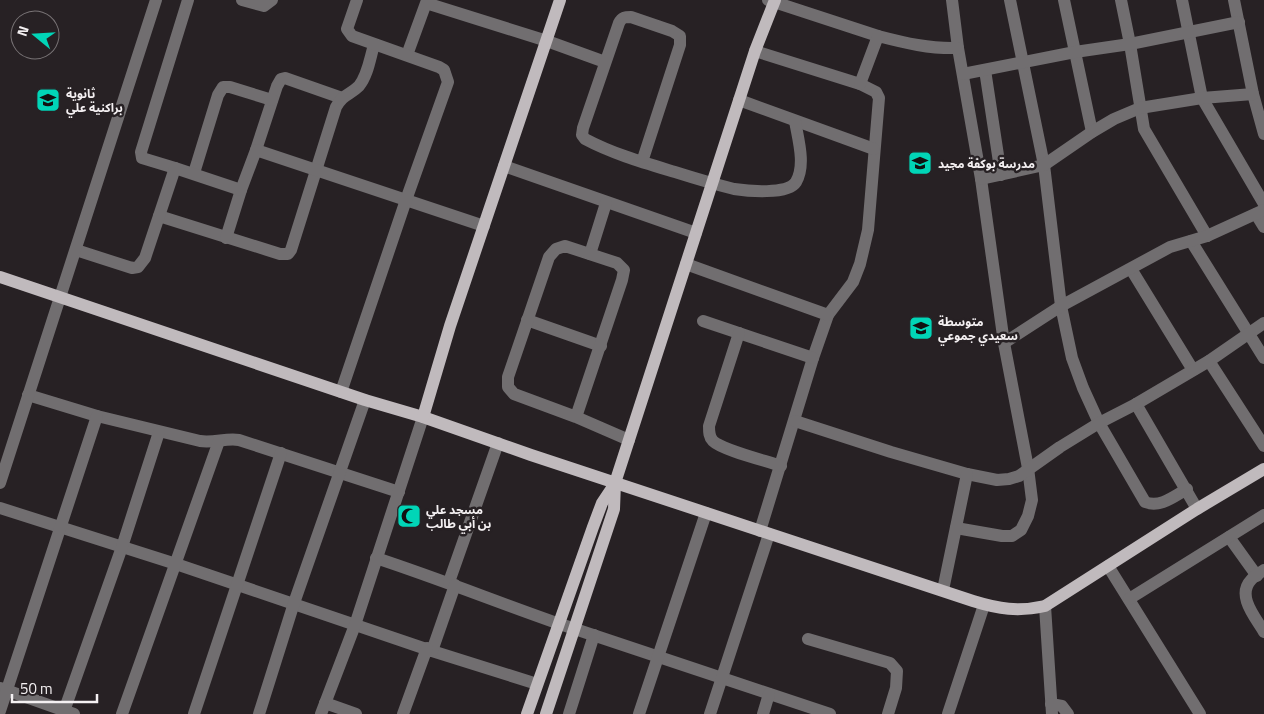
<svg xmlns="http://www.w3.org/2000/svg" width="1264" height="714" viewBox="0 0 1264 714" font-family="'Titillium Web','Noto Sans Arabic',sans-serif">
<rect width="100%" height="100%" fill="#272124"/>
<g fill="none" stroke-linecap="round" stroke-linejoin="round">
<!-- minor -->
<g stroke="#716e70" stroke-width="12">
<polyline points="242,0 264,6 272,0"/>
<polyline points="768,0 878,36"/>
<polyline points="952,0 958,48 981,179 1004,343 1028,468 1032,500 1028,516 1021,530 1012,536 1002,536 956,528"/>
<path d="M 1010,0 L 1044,165 L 1061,306 L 1072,358 L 1083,388 L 1099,423 L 1145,502 C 1160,508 1173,497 1187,489"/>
<polyline points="1064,0 1092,132"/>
<polyline points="1121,0 1130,44 1144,129 1207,236"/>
<polyline points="1182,0 1202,98 1264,204"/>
<polyline points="1234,0 1253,94 1264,134"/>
<polyline points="755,51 860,84 876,92 879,98 868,230 860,264 853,282 828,315 813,358 760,531"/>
<polyline points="407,55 426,3 547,41 605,62"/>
<polyline points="985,70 1001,175"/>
<polyline points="963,74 1075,52 1130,44 1239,22"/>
<path d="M 860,84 L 878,36 C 905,43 930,49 958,48"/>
<polyline points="739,100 874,149"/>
<polyline points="256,150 277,86 281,79 285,78 342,98"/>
<path d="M 642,162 L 680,45 L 680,36 L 672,31 L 631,17 C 625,17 622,17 619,23 L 583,128 L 582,135 L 585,139 C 613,154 645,163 675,172 C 694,178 714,184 734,189 C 747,191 788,195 796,182 C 806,165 798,139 795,121"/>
<polyline points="504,166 696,233"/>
<polyline points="175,168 142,158 141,152 188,0"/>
<polyline points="194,173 218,95 223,87 230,87 272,100"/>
<polyline points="981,179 1044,165 1092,132 1114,119 1140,108 1202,98 1253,94"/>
<polyline points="1256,214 1264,227"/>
<path d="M 159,216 L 280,254 L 288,254 L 291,250 L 336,107 C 343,94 350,95 359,86 C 368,75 370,58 374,45"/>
<polyline points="226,238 241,190"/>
<polyline points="1191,241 1264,358"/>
<polyline points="76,250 132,268 138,267 145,258 175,168 241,190 256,150 484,226"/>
<polyline points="590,254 606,203"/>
<polyline points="686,264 828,315"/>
<polyline points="1131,269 1193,370"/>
<polyline points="527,320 601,346"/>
<polyline points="703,321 813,358"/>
<path d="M 739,333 L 709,426 C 709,432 709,437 713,441 C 722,450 767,461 781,466"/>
<polyline points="1004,343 1061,306 1170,247 1207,236 1264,210"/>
<polyline points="1209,361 1264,446"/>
<polyline points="341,392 406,200 448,82 444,70 439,67 352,36 347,29 357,0"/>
<path d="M 28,395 L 97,416 L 200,441 C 214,443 226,438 239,440 L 399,492"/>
<polyline points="1136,404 1197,509"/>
<polyline points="576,417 622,280 624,270 617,263 565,246 556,249 549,257 508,377 508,387 514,394 576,417 629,440"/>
<polyline points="795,421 891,452 967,474 997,480 1009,479 1019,476 1060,447 1099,423 1136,404 1209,361 1264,323"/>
<polyline points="0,483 156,0"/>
<polyline points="0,508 176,564 432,651 537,684"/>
<polyline points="1229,537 1257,576"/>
<path d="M 376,558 C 437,578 497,602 557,623 C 648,654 739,683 830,714"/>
<polyline points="1108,566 1200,714"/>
<path d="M 1264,570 C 1260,573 1254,576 1251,580 C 1236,596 1256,618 1264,632"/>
<polyline points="449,582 498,443"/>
<polyline points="943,590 967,474"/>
<polyline points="1129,599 1264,515"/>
<polyline points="1045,606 1052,714"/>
<polyline points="808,639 890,663 897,671 896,688 888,714"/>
<polyline points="432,651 455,585"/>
<polyline points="0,688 74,714"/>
<polyline points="325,703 356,714"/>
<polyline points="1051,704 1062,706 1068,714"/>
<polyline points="0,711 97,416"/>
<polyline points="63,714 122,547 159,432"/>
<polyline points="122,714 219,441"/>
<polyline points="194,714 281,453"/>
<polyline points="259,714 294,603 365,400"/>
<polyline points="321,714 355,625 423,417"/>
<polyline points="403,714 427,648"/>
<polyline points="569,714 594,635"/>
<polyline points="639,714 706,513"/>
<polyline points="710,714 769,534"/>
<polyline points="763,714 769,694"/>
<polyline points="948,714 984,605"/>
</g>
<!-- major -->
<g stroke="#c0babd" stroke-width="12">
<path d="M 0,277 L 365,400 L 423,417 L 531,455 L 973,601 C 999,609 1018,612 1045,606 L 1197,509 L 1264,469"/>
<polyline points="423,417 450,326 560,0"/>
<polyline points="527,714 593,527 602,503 614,485"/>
<polyline points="546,714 614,509 615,483 755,51 775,0"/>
</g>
</g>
<!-- icons -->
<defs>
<g id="school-square" transform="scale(1.25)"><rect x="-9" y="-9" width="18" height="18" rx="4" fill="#01d5b7" stroke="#272124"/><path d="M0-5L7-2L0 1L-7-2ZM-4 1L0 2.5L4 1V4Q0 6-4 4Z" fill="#111"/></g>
<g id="mosque-square" transform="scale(1.25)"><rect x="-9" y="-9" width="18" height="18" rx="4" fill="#01d5b7" stroke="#272124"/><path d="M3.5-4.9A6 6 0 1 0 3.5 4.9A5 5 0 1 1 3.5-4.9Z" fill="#111"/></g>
</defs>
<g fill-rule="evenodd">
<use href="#school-square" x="48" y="100"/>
<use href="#school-square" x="920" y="163"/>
<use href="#school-square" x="921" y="328"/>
<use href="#mosque-square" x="409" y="516"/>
</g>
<g text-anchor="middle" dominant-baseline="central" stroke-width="5" stroke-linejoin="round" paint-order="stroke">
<!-- poi labels -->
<g font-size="12" font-weight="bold" fill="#f4f0f2" stroke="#272124" text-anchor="start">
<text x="66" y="93">ثانوية<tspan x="66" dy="14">براكنية علي</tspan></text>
<text x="938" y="163">مدرسة بوكفة مجيد</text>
<text x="938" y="321">متوسطة<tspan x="938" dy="14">سعيدي جموعي</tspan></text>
<text x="426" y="509">مسجد علي<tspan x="426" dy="14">بن أبي طالب</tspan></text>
</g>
</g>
<!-- north arrow -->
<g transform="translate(35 35) rotate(288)"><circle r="24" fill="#272124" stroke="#797476"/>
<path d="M0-4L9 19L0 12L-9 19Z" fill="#01d5b7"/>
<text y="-8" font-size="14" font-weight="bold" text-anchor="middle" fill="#f4f0f2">N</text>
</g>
<!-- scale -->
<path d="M12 694v8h85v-8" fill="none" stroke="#f4f0f2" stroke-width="2.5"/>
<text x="20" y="694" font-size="15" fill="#f4f0f2" stroke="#272124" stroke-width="4" paint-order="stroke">50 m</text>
</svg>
